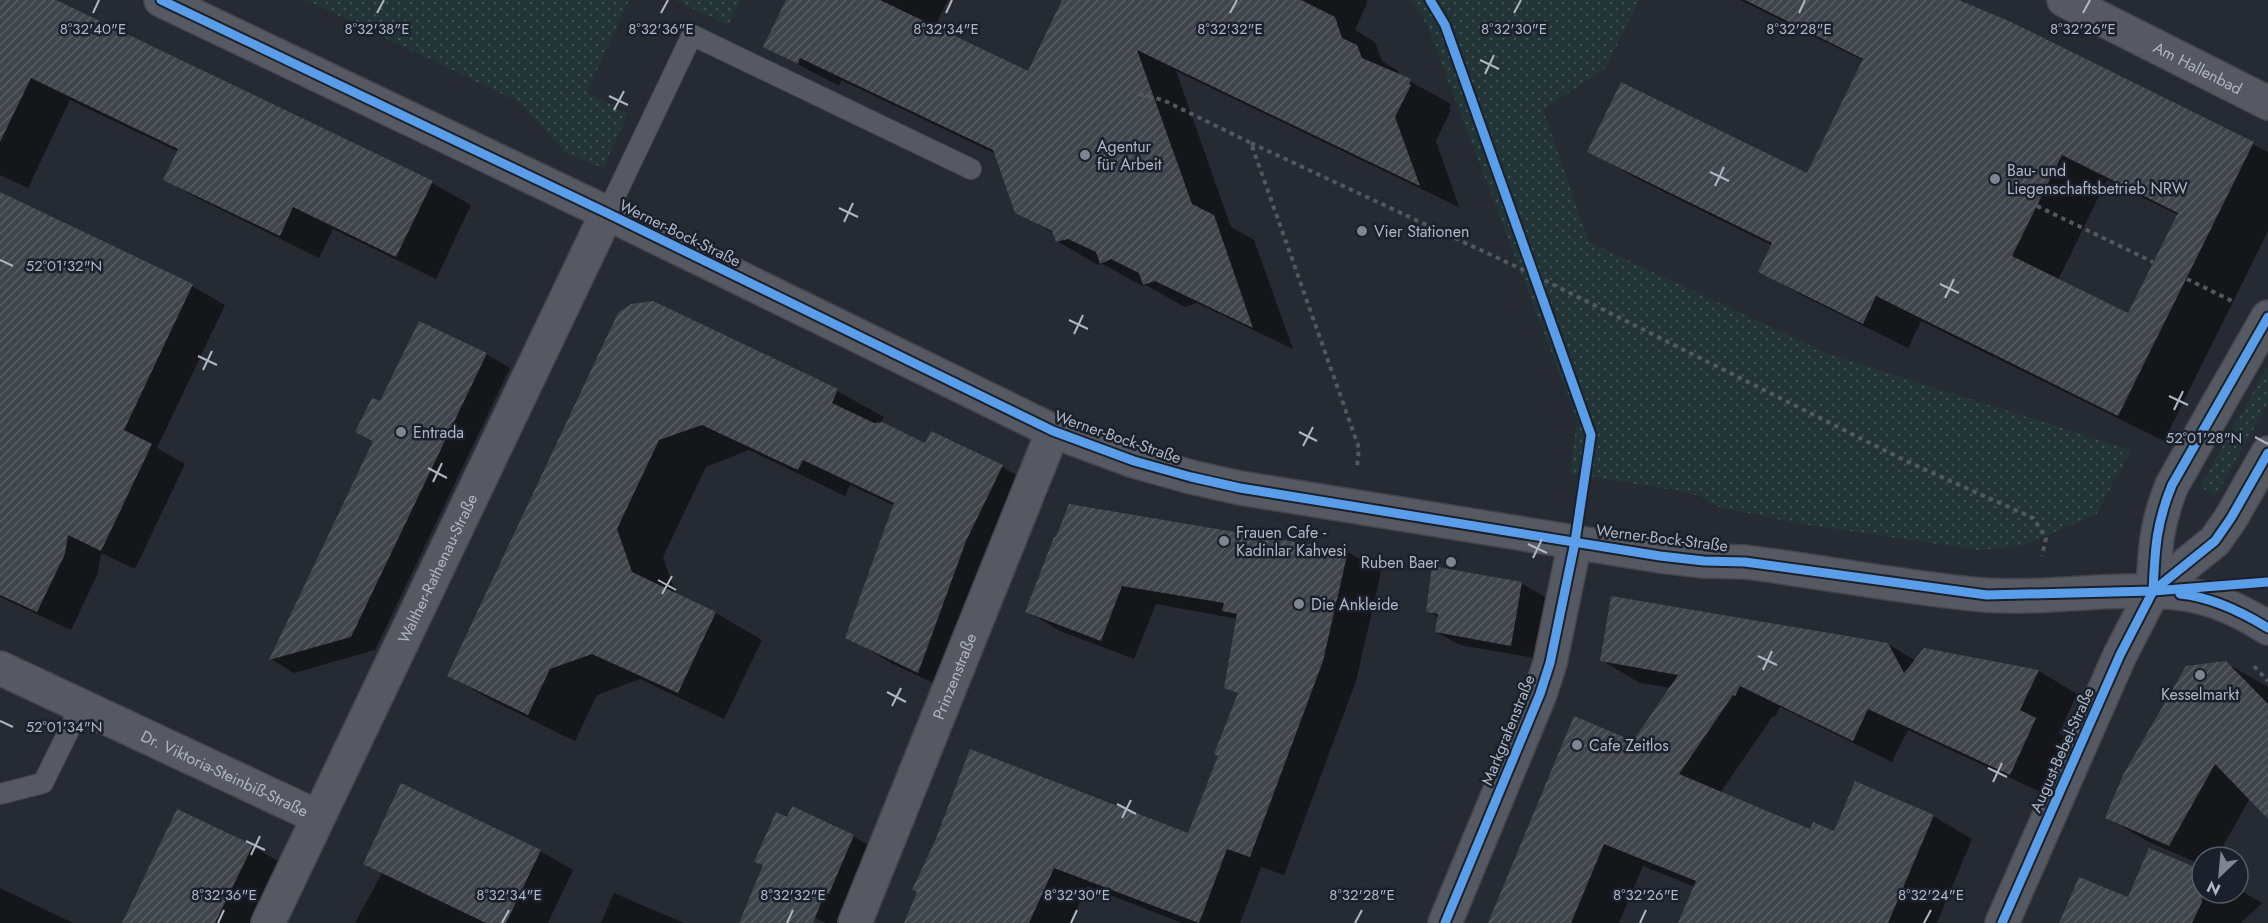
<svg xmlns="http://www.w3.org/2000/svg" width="2268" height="923" viewBox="0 0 2268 923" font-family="Jost,sans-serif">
<defs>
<pattern id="grass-dots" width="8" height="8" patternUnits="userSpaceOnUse" patternTransform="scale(1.5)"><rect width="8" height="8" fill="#233437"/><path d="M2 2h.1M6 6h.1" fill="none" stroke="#404f52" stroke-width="1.8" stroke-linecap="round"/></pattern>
<pattern id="building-hatch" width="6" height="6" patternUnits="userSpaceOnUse" patternTransform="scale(1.5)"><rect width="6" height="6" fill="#40444b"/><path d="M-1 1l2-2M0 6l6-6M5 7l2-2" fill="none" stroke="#595d63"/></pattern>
</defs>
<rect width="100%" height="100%" fill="#262a32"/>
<!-- grass -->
<g fill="url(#grass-dots)">
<polygon points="306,0 629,0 587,92 628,113 603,168 564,152 521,103"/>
<polygon points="674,0 741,0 728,25"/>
<polygon points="1412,0 1639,0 1606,68 1543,110 1589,242 1826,353 2131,450 2096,515 2018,547 1978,550 1801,524 1719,507 1699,496 1685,492 1570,473 1577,420 1427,25"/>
<polygon points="2268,366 2268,403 2216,495 2200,487"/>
</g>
<!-- shadow -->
<g fill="#0007" fill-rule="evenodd">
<polygon points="0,0 53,0 432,183 471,205 436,279 333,229 319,258 205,202 165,180 179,152 70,100 28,188 0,175"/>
<polygon points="787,0 948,0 934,28 1029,73 1064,0 1365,0 1368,1 1355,30 1375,42 1382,61 1397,70 1400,76 1451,104 1449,109 1451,110 1436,141 1459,207 1176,71 1231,227 1254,240 1293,349 1197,303 1185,307 1146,285 1142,286 1103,264 1098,265 1057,241 1055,234 1016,212 996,154 841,80 839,86 765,47"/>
<path d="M 1740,0 L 1956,0 L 2011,23 L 2268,152 L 2268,231 L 2164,441 L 1921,321 L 1908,348 L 1805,297 L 1760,271 L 1773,246 L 1634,177 L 1589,151 L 1808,175 L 1864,61 ZM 2107,180 L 2178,215 L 2129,315 L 2058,280 Z"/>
<polygon points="0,284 192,286 225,305 157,448 185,464 135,569 101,553 98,573 71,630 0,597"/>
<polygon points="653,302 837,391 884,417 881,423 926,445 1002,467 1048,493 1012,568 965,698 893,664 847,637 895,506 850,485 845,496 749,450 706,467 663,557 676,594 716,613 762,640 724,719 640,679 597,695 575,741 495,702 449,676"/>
<polygon points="486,354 510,368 375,650 294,673 271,659 374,442 381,403"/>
<polygon points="1070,506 1348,552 1381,572 1356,681 1284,875 1261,867 1240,923 1182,923 1087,886 1071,923 906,923 919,892 1189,835 1219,756 1239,694 1226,687 1238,619 1156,604 1134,659 1060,631 1027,611"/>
<polygon points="1521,583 1545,597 1534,658 1460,645 1436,632 1439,618 1428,611"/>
<polygon points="1888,644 1916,661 1925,649 2039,671 2077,694 2059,733 2074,742 2049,796 1908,730 1892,762 1780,707 1775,717 1773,716 1720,793 1811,831 1835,833 1856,783 1933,816 1972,839 1937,923 1680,923 1695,887 1643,866 1619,923 1489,923 1634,743 1671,688 1640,683 1601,660"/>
<polygon points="2226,663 2268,687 2268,817 2250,798 2217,857 2202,857 2202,865 2147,841 2106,817"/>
<polygon points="788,819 853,836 876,850 842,923 826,923 779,902 764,866 756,861"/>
<polygon points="252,846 301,874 278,923 124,923"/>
<polygon points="540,851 573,870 548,923 355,923 382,873 365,864"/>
<polygon points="2202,872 2202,893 2238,893 2238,889 2262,903 2241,923 2061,923"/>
<polygon points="0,888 73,923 0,923"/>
<polygon points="614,893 684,923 601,923"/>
</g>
<!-- building -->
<g fill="url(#building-hatch)" fill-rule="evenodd">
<polygon points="0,0 56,0 433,181 396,257 293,207 280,236 163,180 178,149 31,78 0,142"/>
<polygon points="786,0 880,0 1028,71 1062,0 1301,0 1335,17 1342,38 1357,45 1362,58 1411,79 1409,84 1411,85 1395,117 1420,186 1137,50 1192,204 1214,215 1253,328 1155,281 1143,285 1139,273 1111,259 1100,264 1096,252 1068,239 1056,242 1052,231 1015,213 993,150 800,58 798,64 763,47"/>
<path d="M 1745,0 L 1959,0 L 2011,22 L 2254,142 L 2118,416 L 1876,296 L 1863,324 L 1758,272 L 1772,243 L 1587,152 L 1621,82 L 1807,173 L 1863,59 ZM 2062,155 L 2178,213 L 2128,313 L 2012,256 Z"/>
<polygon points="0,192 193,284 124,430 152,444 101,551 68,535 65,554 37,612 0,595"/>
<polygon points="653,301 838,389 832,403 874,423 882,422 925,443 931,431 1003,465 966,541 918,673 845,638 894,503 803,460 798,470 702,425 659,440 617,529 632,572 716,612 678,693 592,654 550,669 528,715 447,676 618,313 631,304"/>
<polygon points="419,321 487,353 351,637 269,660 373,441 355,432 372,398 380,401"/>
<polygon points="1069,504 1348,551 1323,661 1250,857 1227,849 1199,923 1054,868 1029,923 904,923 917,892 912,890 935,841 970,749 1188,833 1218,756 1214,754 1238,693 1224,688 1237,614 1222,611 1224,603 1122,586 1101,641 1025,612 1054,537 1056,537"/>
<polygon points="1432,566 1522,582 1511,646 1435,632 1438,614 1426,612"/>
<polygon points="1611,596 1888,643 1904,673 1924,648 2039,670 2020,710 2036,718 2010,775 1868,709 1853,741 1740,686 1735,696 1733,695 1679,774 1810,829 1813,822 1834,831 1855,781 1934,815 1888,923 1678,923 1696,881 1604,844 1571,923 1488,923 1574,716 1633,741 1678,675 1600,661"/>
<polygon points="2226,661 2268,704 2268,819 2215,764 2169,846 2105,818 2123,775 2186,666"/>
<polygon points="401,783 541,850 506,923 486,923 363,864"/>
<polygon points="792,806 854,835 829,894 825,893 813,923 739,923 763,865 754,862 776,812 787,817"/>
<polygon points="177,809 253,845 215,923 122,923"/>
<polygon points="2149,848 2202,870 2202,902 2192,923 2059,923 2079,877 2128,897"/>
</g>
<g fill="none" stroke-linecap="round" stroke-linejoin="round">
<!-- service casing -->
<g stroke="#42454b" stroke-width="22">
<g id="service">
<polyline points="607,213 692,35 971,169"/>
<polyline points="0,794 43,783 81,706"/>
</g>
</g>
<!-- minor casing -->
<g stroke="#42454b" stroke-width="36">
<g id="minor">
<path d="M 161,0 L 607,213 L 1053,431 L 1134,461 L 1191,477 L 1240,488 L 1660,556 L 1704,561 L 1745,562 C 1825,572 1904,588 1984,595 C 2050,600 2118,585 2184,594 C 2213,598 2243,612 2268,628"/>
<path id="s1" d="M 2064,0 L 2268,103"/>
<path d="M 2153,591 C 2155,549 2156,524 2172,485 L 2268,317"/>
<path id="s2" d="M 0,668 L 318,817"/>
<path id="s3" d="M 268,923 L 607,213"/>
<path id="s4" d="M 855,923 L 1053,431"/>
<polyline points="1445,923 1540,694 1550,663 1575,542"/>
<polyline points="2002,923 2120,655 2153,591 2215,541 2231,518 2268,453"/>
</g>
</g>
<!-- path -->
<g stroke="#53585e" stroke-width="4" stroke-dasharray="4.5 4.5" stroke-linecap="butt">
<polyline points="1430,0 1445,25 1591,435 1581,503"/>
<polyline points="1139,94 1163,100 1251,143 1359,448 1357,466"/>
<polyline points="1251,143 1534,275 1906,461 2033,518 2046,538 2042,556"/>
<polyline points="2037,206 2153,262"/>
<polyline points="2187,279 2232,301"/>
<polyline points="2254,666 2268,681"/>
</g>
<!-- service -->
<use href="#service" stroke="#565961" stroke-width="20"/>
<!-- minor -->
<use href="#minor" stroke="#565961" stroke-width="33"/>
<!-- cycleway casing -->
<g stroke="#1a212c" stroke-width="13">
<g id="cycleway">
<polyline points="161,0 607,213 1053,431 1134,461 1191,477 1240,488 1660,556 1704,561 1745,562 1987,595 2153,591 2268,582"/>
<polyline points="1430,0 1445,25 1591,435 1575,542 1550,663 1540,694 1445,923"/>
<path d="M 2153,591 C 2155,549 2156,524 2172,485 L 2268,317"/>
<path d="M 2180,594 C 2211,597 2242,612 2268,628"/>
<polyline points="2002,923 2120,655 2153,591 2215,541 2231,518 2268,453"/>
</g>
</g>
<!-- cycleway -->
<use href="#cycleway" stroke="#5a9eea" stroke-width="9"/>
</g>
<!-- ticks -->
<path fill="none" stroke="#afb6c4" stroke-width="2" d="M 93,13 L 99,0M 377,13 L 384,0M 661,13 L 668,0M 946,13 L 952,0M 1230,13 L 1237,0M 1514,13 L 1521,0M 1799,13 L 1805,0M 2083,13 L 2090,0M 1480,60 L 1499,69M 1485,74 L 1494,55M 609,96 L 628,105M 614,110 L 624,91M 1710,172 L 1729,181M 1715,186 L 1724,167M 839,208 L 858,217M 844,222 L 853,203M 0,260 L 13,266M 1940,284 L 1959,293M 1945,298 L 1954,279M 1069,320 L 1088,329M 1074,334 L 1083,315M 198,356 L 217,365M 203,370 L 212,351M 2169,396 L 2188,405M 2174,410 L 2183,391M 1299,432 L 1317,441M 2255,437 L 2268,444M 1303,446 L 1313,427M 428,468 L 447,478M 433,482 L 442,463M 1528,544 L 1547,553M 1533,558 L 1542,539M 658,580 L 676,590M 662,594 L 672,576M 1758,656 L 1777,665M 1763,670 L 1772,651M 887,692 L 906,702M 892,706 L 901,688M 0,721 L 13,727M 1988,768 L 2007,777M 1993,782 L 2002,763M 1117,804 L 1136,814M 1122,818 L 1131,800M 246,841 L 265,850M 251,855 L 260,836M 218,923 L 224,910M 502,923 L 509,910M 787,923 L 793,910M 1071,923 L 1077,910M 1355,923 L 1362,910M 1640,923 L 1646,910M 1924,923 L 1931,910"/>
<!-- markers -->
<g fill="#7f8591" stroke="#1a212c" stroke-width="2">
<circle cx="1085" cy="155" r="6"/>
<circle cx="1995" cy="179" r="6"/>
<circle cx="1362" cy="231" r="6"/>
<circle cx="401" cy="432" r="6"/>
<circle cx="1224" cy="541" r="6"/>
<circle cx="1451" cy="562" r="6"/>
<circle cx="1299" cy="604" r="6"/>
<circle cx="2200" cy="675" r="6"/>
<circle cx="1577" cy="745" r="6"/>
</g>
<g text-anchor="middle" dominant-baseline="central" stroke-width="5" stroke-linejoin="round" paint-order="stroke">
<!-- street labels -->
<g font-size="16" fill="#afb6c4" stroke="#1a212c">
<text stroke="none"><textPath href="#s1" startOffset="150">Am Hallenbad</textPath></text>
<text transform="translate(680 233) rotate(26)">Werner-Bock-Straße</text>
<text transform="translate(1118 437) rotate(19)">Werner-Bock-Straße</text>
<text transform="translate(1662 538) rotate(7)">Werner-Bock-Straße</text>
<text stroke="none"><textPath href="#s3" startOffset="393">Walther-Rathenau-Straße</textPath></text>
<text stroke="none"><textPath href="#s4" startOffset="266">Prinzenstraße</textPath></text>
<text transform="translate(1508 730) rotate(-68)">Markgrafenstraße</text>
<text transform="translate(2062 750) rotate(-66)">August-Bebel-Straße</text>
<text stroke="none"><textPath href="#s2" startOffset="248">Dr. Viktoria-Steinbiß-Straße</textPath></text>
</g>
<!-- poi labels -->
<g font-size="16" fill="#afb6c4" stroke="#1a212c" text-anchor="start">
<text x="1097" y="146">Agentur<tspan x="1097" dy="18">für Arbeit</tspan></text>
<text x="2007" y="170">Bau- und<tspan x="2007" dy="18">Liegenschaftsbetrieb NRW</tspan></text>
<text x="1374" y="231">Vier Stationen</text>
<text x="413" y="432">Entrada</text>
<text x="1236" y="532">Frauen Cafe -<tspan x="1236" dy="18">Kadinlar Kahvesi</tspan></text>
<text x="1439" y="562" text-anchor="end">Ruben Baer</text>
<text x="1311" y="604">Die Ankleide</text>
<text x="2200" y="694" text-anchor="middle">Kesselmarkt</text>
<text x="1589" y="745">Cafe Zeitlos</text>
</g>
</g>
<g font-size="15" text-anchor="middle" fill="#afb6c4" stroke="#1a212c" stroke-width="5" stroke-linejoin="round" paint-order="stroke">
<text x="2083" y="34">8°32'26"E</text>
<text x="93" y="34">8°32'40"E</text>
<text x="377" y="34">8°32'38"E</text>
<text x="661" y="34">8°32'36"E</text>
<text x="946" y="34">8°32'34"E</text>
<text x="1230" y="34">8°32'32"E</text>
<text x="1514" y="34">8°32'30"E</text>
<text x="1799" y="34">8°32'28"E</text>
<text x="64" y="271">52°01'32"N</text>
<text x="2204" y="443">52°01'28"N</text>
<text x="64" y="732">52°01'34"N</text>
<text x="224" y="900">8°32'36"E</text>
<text x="509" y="900">8°32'34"E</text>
<text x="793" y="900">8°32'32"E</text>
<text x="1077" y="900">8°32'30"E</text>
<text x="1362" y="900">8°32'28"E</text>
<text x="1646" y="900">8°32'26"E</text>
<text x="1931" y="900">8°32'24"E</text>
</g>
<!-- north arrow -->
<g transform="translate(2220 875) rotate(206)"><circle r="28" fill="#1a212c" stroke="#565d69" stroke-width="1.5"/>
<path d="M0-4.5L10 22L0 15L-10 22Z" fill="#7f8591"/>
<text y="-9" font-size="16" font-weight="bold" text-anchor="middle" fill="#afb6c4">N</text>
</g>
</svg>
